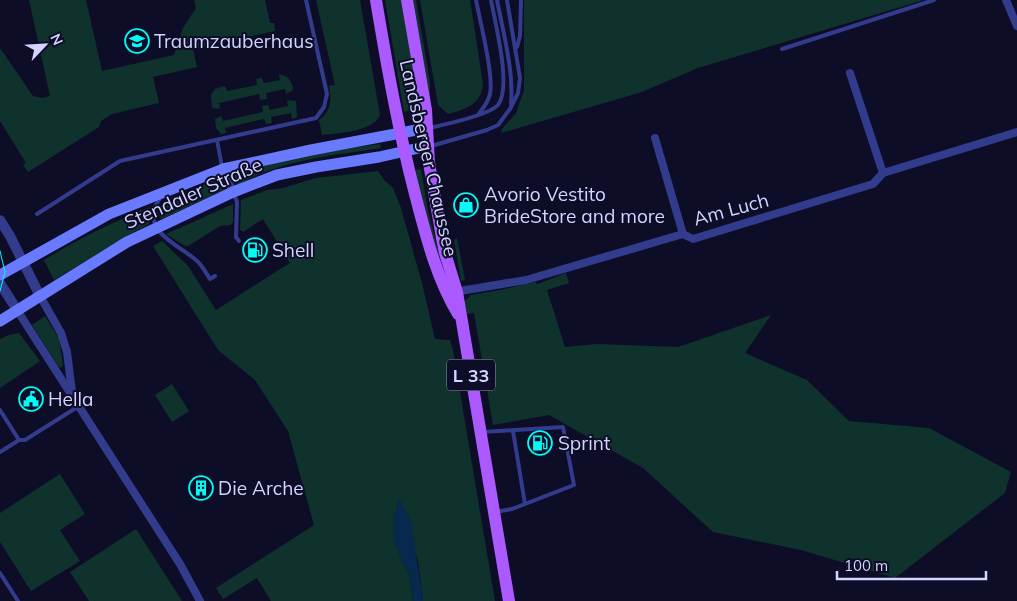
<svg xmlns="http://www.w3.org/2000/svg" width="1017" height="601" viewBox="0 0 1017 601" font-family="Mulish,sans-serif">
<rect width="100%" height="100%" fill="#0e0d28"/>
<!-- green -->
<g fill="#0f322c">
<polygon points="29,0 86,0 102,71 174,55 183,28 196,8 194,0 265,0 270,23 274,23 275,31 193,49 197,67 153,77 159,103 112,114 101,121 99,127 28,172 23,165 26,163 0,121 0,48 33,96 42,98 50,96"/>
<path d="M 316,0 L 360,0 L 380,115 C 373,132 338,133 322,135 L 319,120 C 331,111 332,100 329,86 L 335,85 Z"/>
<polygon points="385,0 401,0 420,108 404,112"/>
<polygon points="413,0 416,0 430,82 430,98"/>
<path d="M 420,0 L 470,0 L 483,84 C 481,105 466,109 448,114 L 438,105 Z"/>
<polygon points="524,0 924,0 698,68 642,92 501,133 502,129 516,113 524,90"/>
<path d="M 279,74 C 289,76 292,81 293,90 L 286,94 L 285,89 L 266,93 L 267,99 L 260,100 L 259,94 L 219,103 L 220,109 L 212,108 L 211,95 L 215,89 L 225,86 L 227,91 L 257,85 L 256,79 L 262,78 L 264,83 L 280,80 Z"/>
<polygon points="287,100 296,101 297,117 292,119 291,113 271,117 272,123 266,124 264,119 225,128 226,133 221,134 216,128 215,119 221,116 223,121 263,112 262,106 268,105 270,110 288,106"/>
<path d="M 380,144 L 381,148 C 330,156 285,159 239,184 L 237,184 L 233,175 L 233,173 C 281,158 331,151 380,144 Z"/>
<polygon points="421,169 428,211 442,265 441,268 414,170"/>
<polygon points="378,171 384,180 393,188 401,208 422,283 435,339 450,340 453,350 495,601 423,601 418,561 399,499 394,518 402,562 409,572 413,601 271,601 257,578 223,599 216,588 314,525 288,431 255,380 218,350 153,246 162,241 188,266 216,310 290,263 263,219 243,232 240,230 241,200 267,190 283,188 316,178"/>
<polygon points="221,177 226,189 161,219 157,211 160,208 200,188 208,181"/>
<polygon points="233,204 233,222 230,225 220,226 188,246 185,246 166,234"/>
<path d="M 150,207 L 149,224 L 130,234 L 54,280 L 44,260 C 78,239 113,222 150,207 Z"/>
<polygon points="457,238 465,280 461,281 454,240"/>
<polygon points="566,273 569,283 547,290 565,347 596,344 678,347 771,315 745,353 807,380 849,421 929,428 1011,472 1005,493 895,578 801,550 713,532 643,468 549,415 493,425 474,313 467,314 464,302 471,295 505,289 535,282 538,284"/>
<polygon points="45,316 59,339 63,365 61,368 58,366 32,325"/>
<polygon points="19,333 40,361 0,388 0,339 9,335"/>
<polygon points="172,384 189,411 172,422 155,395"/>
<polygon points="60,474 85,514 60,530 80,561 31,591 0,542 0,513"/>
<polygon points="136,529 182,601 89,601 70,572"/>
</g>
<!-- water -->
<polygon fill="#06294d" points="399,498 411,521 423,601 413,601 409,572 402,562 394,541 394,518"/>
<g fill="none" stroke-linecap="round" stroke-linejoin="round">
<!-- service -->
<g stroke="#323b8c" stroke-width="4">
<path d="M 476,0 C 480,21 494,76 490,94 C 488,103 483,108 478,115"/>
<path d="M 497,0 C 503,32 514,71 511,104"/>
<polyline points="517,47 520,36 521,0"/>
<polyline points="782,49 934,0"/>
<path d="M 429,128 C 443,125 489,115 498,105 C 512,87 495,23 491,0"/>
<polyline points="217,140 222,167"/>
<polyline points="431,146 487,130 498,125 510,109 518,93 520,78 507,0"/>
<polyline points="234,194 237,202 236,237 239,241"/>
<path d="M 160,198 C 138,230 176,243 196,260 C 202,265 206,273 210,279 L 215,276"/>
<polyline points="37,214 120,161 316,118 324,107 327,94 306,0"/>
<polyline points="0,410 19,440"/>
<polyline points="513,431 525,504"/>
<polyline points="483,432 563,427 574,485 512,509 495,512"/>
<polyline points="0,452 19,440 25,440 79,406"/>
<polyline points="0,573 18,601"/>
</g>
<!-- minor -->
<g stroke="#323b8c" stroke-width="8">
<polyline points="1006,0 1017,26"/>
<polyline points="850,73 883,173"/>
<polyline points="655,138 683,234"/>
<polyline points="223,169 233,192"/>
<polyline points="454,292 526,280 683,234 693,239 873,184 883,173 1017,132"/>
<polyline points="40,296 61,333 67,352 72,392"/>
<polyline points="17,310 180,564 200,601"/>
</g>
<!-- tertiary -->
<g stroke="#323b8c" stroke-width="10">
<polyline points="0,220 10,236 40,296"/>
<polyline points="0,283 17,310"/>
</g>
<!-- secondary -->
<g stroke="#6a7aff" stroke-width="11">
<polyline points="0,275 109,214 223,169 311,150 427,128"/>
<polyline points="0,321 127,242 233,192 277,175 316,167 379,157 428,146"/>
</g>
<!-- primary -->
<g stroke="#ab5aff" stroke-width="12">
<path d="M 376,0 C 387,66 398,129 415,194 C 426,236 436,277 458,314"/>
<polyline points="407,0 426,110 429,163 442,238 445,253 457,292 509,601"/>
</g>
<!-- tram -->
<polyline stroke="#00fef6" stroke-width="1" points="0,251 5,272 0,291"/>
</g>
<!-- icons -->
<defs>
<g id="school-ring" transform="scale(1.25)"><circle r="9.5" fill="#0e0d28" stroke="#00fef6" stroke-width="1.5"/><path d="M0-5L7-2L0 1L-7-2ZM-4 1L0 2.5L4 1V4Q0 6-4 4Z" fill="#00fef6"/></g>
<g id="shop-ring" transform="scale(1.25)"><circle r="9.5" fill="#0e0d28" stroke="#00fef6" stroke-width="1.5"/><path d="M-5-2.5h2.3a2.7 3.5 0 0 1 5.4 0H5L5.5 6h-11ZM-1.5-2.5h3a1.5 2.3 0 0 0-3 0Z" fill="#00fef6"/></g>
<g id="fuel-ring" transform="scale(1.25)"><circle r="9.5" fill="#0e0d28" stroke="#00fef6" stroke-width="1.5"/><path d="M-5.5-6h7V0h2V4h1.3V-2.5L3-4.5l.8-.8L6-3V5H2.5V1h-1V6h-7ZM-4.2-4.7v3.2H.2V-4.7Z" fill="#00fef6"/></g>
<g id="civic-ring" transform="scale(1.25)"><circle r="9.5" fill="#0e0d28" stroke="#00fef6" stroke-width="1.5"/><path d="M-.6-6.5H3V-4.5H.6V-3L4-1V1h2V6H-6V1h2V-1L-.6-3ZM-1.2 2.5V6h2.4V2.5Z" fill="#00fef6"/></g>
<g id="building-ring" transform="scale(1.25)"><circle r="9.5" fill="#0e0d28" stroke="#00fef6" stroke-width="1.5"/><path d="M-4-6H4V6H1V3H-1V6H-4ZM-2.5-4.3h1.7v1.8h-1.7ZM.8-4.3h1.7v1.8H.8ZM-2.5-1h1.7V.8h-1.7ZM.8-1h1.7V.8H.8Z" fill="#00fef6"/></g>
</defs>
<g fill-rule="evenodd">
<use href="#school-ring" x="137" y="41"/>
<use href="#shop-ring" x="466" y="205"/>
<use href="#fuel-ring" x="255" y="250"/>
<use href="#civic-ring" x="31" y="399"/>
<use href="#fuel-ring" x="540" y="443"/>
<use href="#building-ring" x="201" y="488"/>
</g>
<g text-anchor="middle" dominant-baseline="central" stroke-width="4" stroke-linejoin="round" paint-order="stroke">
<!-- shield labels -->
<rect fill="#0e0d28" stroke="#9898be" stroke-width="1" x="447" y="359.5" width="48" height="31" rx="4"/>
<g font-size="18" font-weight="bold" fill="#d3d4ff">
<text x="471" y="375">L 33</text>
</g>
<!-- poi labels -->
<g font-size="19" fill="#d3d4ff" stroke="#0e0d28" text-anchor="start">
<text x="154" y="41">Traumzauberhaus</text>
<text x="484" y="194">Avorio Vestito<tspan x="484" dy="22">BrideStore and more</tspan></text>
<text x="272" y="250">Shell</text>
<text x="48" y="399">Hella</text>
<text x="558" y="443">Sprint</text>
<text x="218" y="488">Die Arche</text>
</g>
<!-- street labels -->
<g font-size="19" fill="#d3d4ff" stroke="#0e0d28">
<text transform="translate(429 158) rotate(77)">Landsberger Chaussee</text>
<text transform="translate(193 193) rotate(-24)">Stendaler Straße</text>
<text transform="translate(731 209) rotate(-15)">Am Luch</text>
</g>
</g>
<!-- north arrow -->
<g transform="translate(45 45) rotate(65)" stroke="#0e0d28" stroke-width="4" paint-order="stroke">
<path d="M0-4L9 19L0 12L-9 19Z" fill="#d3d4ff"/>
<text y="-8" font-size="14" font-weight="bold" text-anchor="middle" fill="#d3d4ff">N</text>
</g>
<!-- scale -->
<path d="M837 571v8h149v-8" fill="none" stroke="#d3d4ff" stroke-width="2.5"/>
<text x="844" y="571" font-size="15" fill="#d3d4ff" stroke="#0e0d28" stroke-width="4" paint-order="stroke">100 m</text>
</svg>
